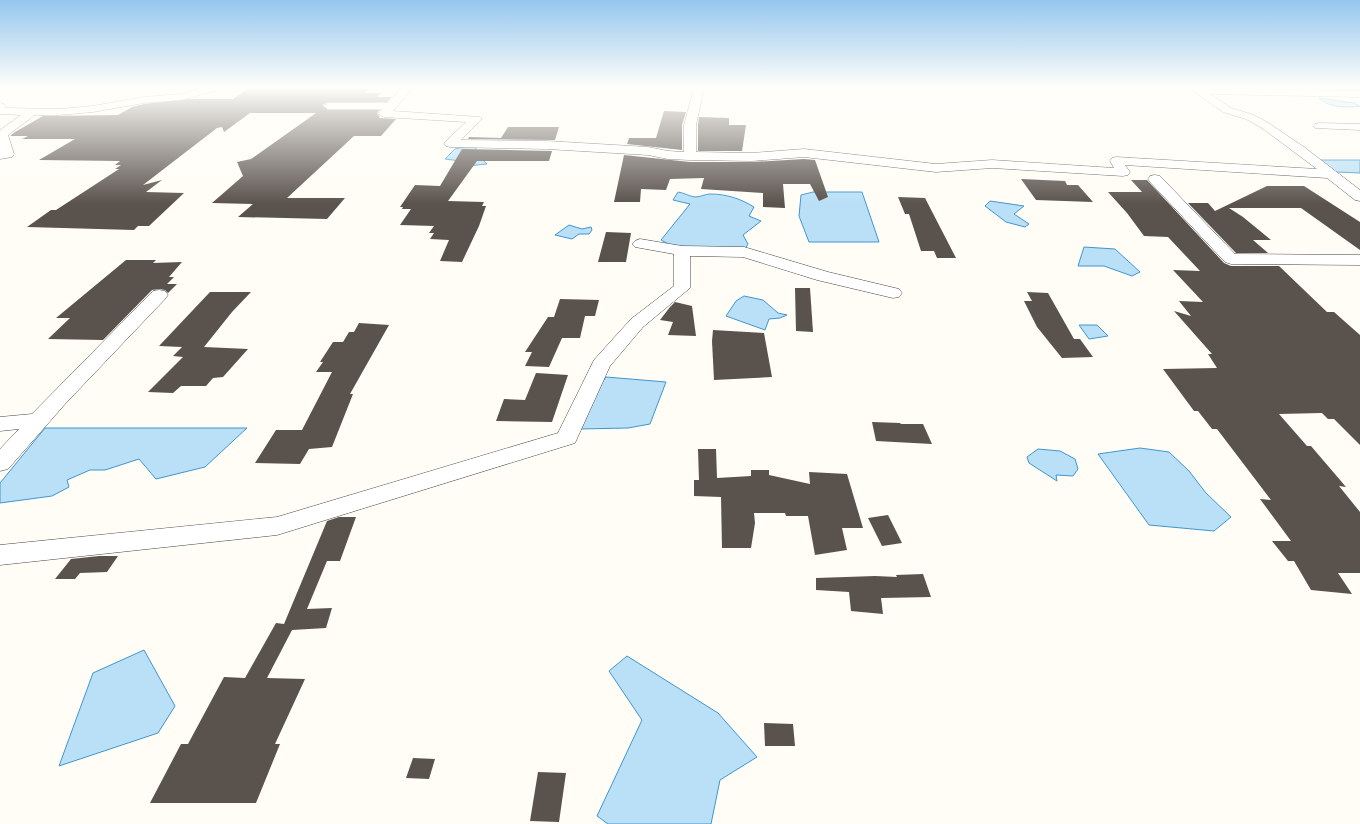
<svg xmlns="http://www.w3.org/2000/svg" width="1360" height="824" viewBox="0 0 1360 824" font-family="'Libre Baskerville',serif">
<rect width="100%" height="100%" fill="#fffdf5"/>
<!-- water -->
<g fill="#b9e0f7" stroke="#3f96cf">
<path d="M 1319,98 L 1354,103 L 1360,106 C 1347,108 1329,108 1319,98 Z"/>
<polygon points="465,147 476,147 475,153 487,164 467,166 468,162 445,159 455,149"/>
<polygon points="1320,160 1360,160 1360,173 1336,172"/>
<path d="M 678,192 C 685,193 688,196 695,197 C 701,197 705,194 710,194 C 727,194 741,199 754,207 L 749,216 L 761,221 L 743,235 L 748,244 L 745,249 L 674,247 L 661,240 L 690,204 L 673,200 Z"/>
<polygon points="813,192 862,192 879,242 809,242 799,216 801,195"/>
<polygon points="990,201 1024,206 1014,214 1029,224 1025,227 1006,222 985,206"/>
<polygon points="569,225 582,229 591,227 592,230 589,234 579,234 572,239 555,235"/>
<polygon points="1084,247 1115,249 1140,272 1132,276 1104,266 1078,266"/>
<polygon points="744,296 763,300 778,313 787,315 780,318 769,319 765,330 726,316 736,301"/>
<polygon points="1079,325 1097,325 1108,336 1089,339"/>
<polygon points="606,377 666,382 650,424 628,428 579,429 592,396"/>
<polygon points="45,428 247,428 205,467 156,479 139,459 105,470 90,470 67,480 69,487 52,496 0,503 0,483"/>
<polygon points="1140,448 1169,452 1189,471 1206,493 1231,517 1214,531 1149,525 1098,454"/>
<polygon points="1038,449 1060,451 1075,459 1078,469 1073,476 1056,475 1057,481 1029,463 1027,457"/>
<polygon points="144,650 175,706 158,733 59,766 93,673"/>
<polygon points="627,656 718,713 757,757 720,780 711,824 608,824 597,816 642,720 609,671"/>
</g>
<!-- building -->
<g fill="#5a524d">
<polygon points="249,88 369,89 365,93 381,93 377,97 392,97 387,102 328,102 322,105 328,110 379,110 377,114 380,117 379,118 396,119 381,136 354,136 287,198 345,198 327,219 238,217 253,204 212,203 243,176 237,162 251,159 316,113 250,113 224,132 222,127 217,128 143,185 162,180 146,192 184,193 149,226 138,226 134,230 27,227 51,210 56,210 119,169 115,169 121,165 115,165 120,161 39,160 75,139 22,139 28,136 10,136 15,132 43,116 118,115 132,107 144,104 189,99 233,99"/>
<polygon points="664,111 686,112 682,125 682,150 627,144 629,138 656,138"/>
<polygon points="699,117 729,118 729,125 746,125 742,151 698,151 698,125"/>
<polygon points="508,127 559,127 555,140 468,139 469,137 501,138"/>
<polygon points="462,149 552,151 549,161 477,161 448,201 484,202 482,206 486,206 479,226 462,262 440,261 449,240 430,239 434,233 429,233 434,226 400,225 411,209 402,209 403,207 400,207 415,185 440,186"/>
<polygon points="624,155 690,162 752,162 804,159 815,160 828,197 819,201 810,184 783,184 785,208 763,207 763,193 701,189 704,178 670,179 666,190 641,189 640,202 614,202"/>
<polygon points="1021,179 1065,181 1067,185 1078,185 1093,202 1036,200"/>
<polygon points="1131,180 1147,180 1224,263 1231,266 1279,266 1327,312 1334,312 1360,335 1360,445 1334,419 1328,419 1322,413 1279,414 1307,446 1311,446 1346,487 1339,486 1360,512 1360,573 1338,573 1352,594 1311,590 1294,561 1288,561 1272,541 1291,541 1260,499 1271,500 1217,429 1212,429 1198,411 1194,411 1163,369 1217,368 1208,354 1212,354 1174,311 1191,316 1179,301 1203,302 1173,270 1200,271 1168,237 1144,236 1127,213 1108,192 1142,192"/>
<polygon points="1267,186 1304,186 1360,222 1360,250 1301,208 1229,208 1243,217 1271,240 1253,240 1268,253 1236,253 1188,203 1208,203 1215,211"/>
<polygon points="898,197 925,198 956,258 937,258 934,251 921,251 909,214 905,214"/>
<polygon points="606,232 631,233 626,262 598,262"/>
<polygon points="126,260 156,260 153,263 182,262 169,277 174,277 167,284 177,284 168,293 165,290 159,289 152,290 103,340 48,339 70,318 56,318"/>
<polygon points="795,288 810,288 813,332 796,331"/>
<polygon points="210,292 251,292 232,312 204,347 248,349 223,377 213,378 206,386 181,386 173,393 148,392 183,357 173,356 182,347 159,346"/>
<polygon points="1027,292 1048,293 1074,339 1080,339 1093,357 1062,358 1037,327 1024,301 1032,301"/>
<polygon points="560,299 599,300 595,316 585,316 580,338 562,338 549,367 525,366 532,352 525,352 548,317 554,317"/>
<polygon points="675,302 692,306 696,336 668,335 673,322 660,320 670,307"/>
<polygon points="359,323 389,325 350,394 353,394 332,447 309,449 300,464 255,463 276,430 302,430 332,372 316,372 323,362 320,362 333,342 343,342 349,332 354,332"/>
<polygon points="713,330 764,333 772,377 714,380 712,341"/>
<polygon points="536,373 568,375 552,422 496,421 504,399 525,400"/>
<polygon points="872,422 900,423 901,424 923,424 932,444 876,441"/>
<polygon points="698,449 716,449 717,478 751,476 751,470 769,470 769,475 810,484 809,472 847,474 863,528 842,528 847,550 815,555 808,516 786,516 785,513 754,513 755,523 751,548 722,548 721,497 694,496 694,480 699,480"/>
<polygon points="888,515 902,543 882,546 868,518"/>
<polygon points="339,517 356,517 340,561 327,561 307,609 332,608 326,628 292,630 267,678 305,679 275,744 280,744 256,803 150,803 181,744 188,744 224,677 245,678 276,623 284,624 327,521"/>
<polygon points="99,556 118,556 107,572 80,573 75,579 55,579 71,559"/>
<polygon points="923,574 931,597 881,598 883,614 851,611 849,592 816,590 816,578 875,576 897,577 896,575"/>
<polygon points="764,723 793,724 795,746 765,746"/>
<polygon points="413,758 435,759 429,779 406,778"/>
<polygon points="538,772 566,773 559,822 530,821"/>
</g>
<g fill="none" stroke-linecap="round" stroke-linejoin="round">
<!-- minor casing -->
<g stroke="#444" stroke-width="1">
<g id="minor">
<polygon points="202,88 220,88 219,90 181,100 144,103 93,112 58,115 35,115 8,135 14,154 12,157 0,159 0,130 21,115 0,114 0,103 4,104 6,108 58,109 93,106 144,97 181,94"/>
<polygon points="402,88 413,88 393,111 480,117 482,119 461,140 547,141 648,147 668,151 684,152 684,125 694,88 704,88 696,125 696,152 752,153 804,149 936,164 992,160 1114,168 1110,161 1112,158 1116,157 1317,169 1262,128 1246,119 1223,112 1193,91 1197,88 1360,91 1360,97 1210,94 1231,108 1254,115 1270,124 1304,147 1360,190 1360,201 1355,200 1327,178 1125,165 1130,172 1128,175 1123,176 992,168 936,172 804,157 752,161 690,160 668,159 648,155 547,149 450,147 446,146 444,143 466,122 384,117 378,114 382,109 328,109 323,106 328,103 388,103"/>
<polygon points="1319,123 1360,124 1360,130 1315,128 1313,126 1315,124"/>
<polygon points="1155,175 1160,176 1235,254 1360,255 1360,265 1231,264 1225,262 1150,182 1148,179 1150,176"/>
<polygon points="640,239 682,246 744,247 828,272 899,289 902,293 899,297 893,298 817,280 743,257 690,256 690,288 643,327 610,366 575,443 277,535 0,565 0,545 277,517 558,433 594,360 631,319 674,286 674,254 635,247 632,244 635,241"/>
<polygon points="159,290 165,291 168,295 165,299 66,403 8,469 0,471 0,449 19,429 0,431 0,417 32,414 153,291"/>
</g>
</g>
<!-- minor -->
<use href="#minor" fill="#fff" fill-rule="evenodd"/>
</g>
<!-- sky -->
<linearGradient id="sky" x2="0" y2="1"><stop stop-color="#95c6ee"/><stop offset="0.43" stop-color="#fffefa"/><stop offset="1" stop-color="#fffefa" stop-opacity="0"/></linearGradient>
<rect width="1360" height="204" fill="url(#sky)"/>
</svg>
